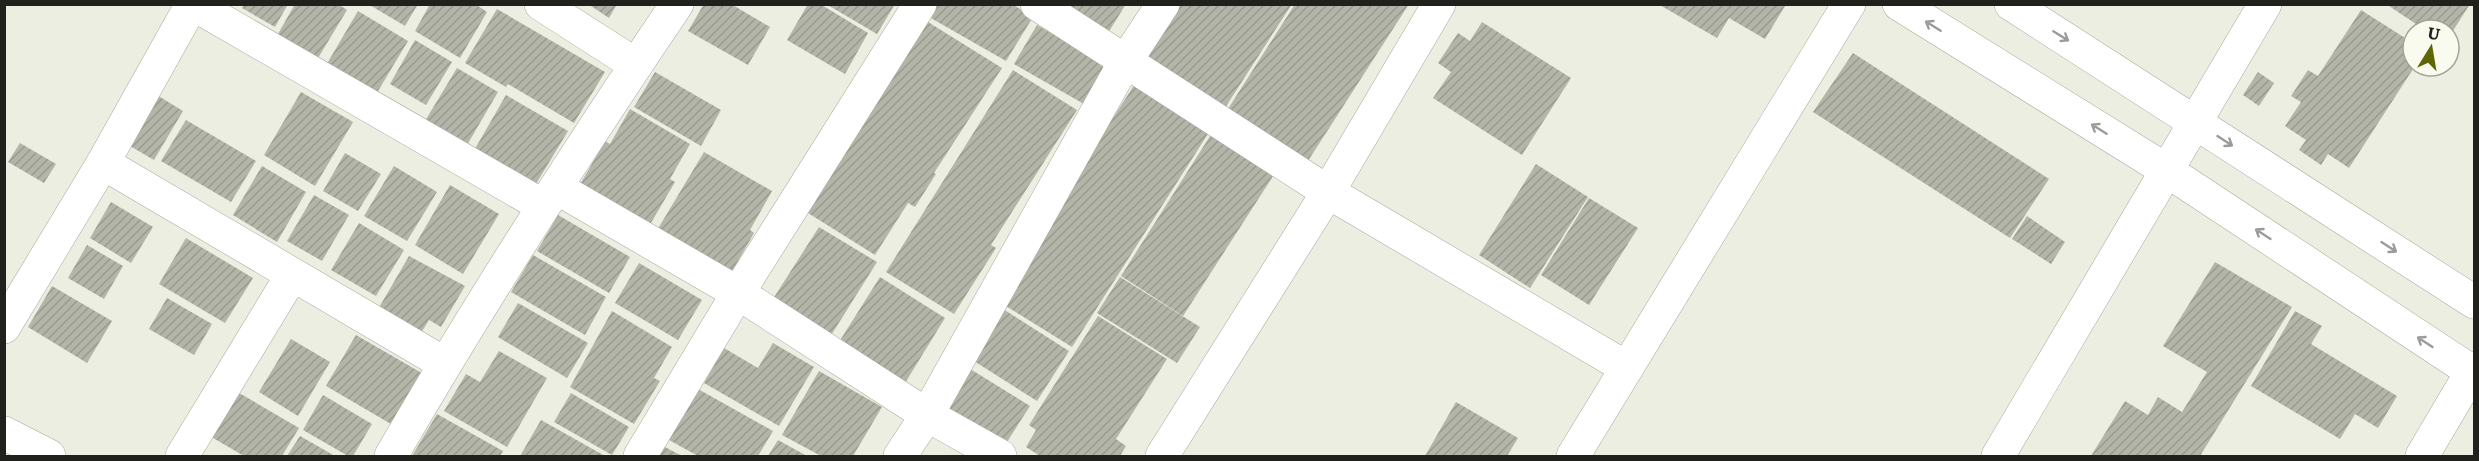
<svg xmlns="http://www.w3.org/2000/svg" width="2479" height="461" viewBox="0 0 2479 461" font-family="Literata,serif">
<defs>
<pattern id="building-hatch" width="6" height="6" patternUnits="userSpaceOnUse" patternTransform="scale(1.5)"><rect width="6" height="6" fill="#b2b5a8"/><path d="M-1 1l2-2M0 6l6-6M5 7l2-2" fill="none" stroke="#999b90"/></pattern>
</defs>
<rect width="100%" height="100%" fill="#ebeee0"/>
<!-- building -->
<g fill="url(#building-hatch)">
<polygon points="244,4 288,4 275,27 242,8"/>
<polygon points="295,4 338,4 347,10 318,58 278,34"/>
<polygon points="368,4 418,4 405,26"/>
<polygon points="430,4 475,4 487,12 460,58 415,31"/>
<polygon points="588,4 617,4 609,18"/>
<polygon points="704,4 731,4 770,27 748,65 688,31"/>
<polygon points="808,4 820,4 868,33 845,74 787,40"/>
<polygon points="826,4 895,4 877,34"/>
<polygon points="937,4 1012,4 1033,17 1006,61 929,17"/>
<polygon points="1064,4 1126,4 1108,33"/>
<polygon points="1181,4 1292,4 1223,111 1144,61"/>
<polygon points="1295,4 1409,4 1306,164 1226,112"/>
<polygon points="1658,4 1782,4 1785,6 1765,39 1729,18 1717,38"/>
<polygon points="2386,4 2470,4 2449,37 2449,30 2425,30"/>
<polygon points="497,9 605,72 574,123 508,84 506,87 465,63"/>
<polygon points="2361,10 2413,43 2413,66 2415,66 2349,168 2328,154 2321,165 2299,150 2306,140 2285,126 2301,102 2291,96 2308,70 2318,76"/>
<polygon points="358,11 408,41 375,96 325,67"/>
<polygon points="928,22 1002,68 934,173 936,174 915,207 908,203 875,255 808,213"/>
<polygon points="1482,22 1571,78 1522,155 1433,98 1451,72 1438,63 1458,33 1470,41"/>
<polygon points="1037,25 1107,65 1084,104 1014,64"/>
<polygon points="415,40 452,62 426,105 390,84"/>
<polygon points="1853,53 2049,179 2010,238 1813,112"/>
<polygon points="457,68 498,92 467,145 425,121"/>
<polygon points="1013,70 1077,110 991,245 996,248 954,314 886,272"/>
<polygon points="655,72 721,110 701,146 634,107"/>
<polygon points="2258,72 2274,83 2259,106 2243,95"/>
<polygon points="1138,79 1213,126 1072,347 996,300"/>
<polygon points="147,89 183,111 154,160 118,139"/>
<polygon points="301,92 353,122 315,186 264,155"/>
<polygon points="506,95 568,131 533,189 472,154"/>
<polygon points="630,109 690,144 670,179 675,182 648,228 578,188 605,141 610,144"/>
<polygon points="186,120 256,161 231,202 161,161"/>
<polygon points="1212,133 1275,173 1183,316 1121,276"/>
<polygon points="20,143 56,164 44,183 8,162"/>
<polygon points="704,152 772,191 750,230 754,233 730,275 656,232"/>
<polygon points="345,153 381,174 358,211 323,191"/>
<polygon points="1536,164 1588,197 1530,288 1479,255"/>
<polygon points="262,166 306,192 277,242 233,215"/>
<polygon points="394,166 437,192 407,241 364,216"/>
<polygon points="450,185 499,214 463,274 415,245"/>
<polygon points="314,195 349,215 322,261 287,241"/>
<polygon points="1589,198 1638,228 1589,305 1541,275"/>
<polygon points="111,202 153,227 131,263 90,238"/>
<polygon points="558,215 630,257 609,293 537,251"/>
<polygon points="2027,216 2065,242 2051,264 2012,239"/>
<polygon points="359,223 404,250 376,296 331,270"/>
<polygon points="819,227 877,262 830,337 771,302"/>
<polygon points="186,238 253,278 225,323 159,284"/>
<polygon points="87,245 123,266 104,299 68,278"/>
<polygon points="533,255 606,297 585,335 511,292"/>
<polygon points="409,256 465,286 441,327 429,320 419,336 377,311"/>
<polygon points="2215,262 2292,307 2200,456 2091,456 2125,401 2148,415 2158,397 2182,412 2207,372 2163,346"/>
<polygon points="639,263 702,300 678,340 615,303"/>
<polygon points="880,277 945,318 905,383 839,342"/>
<polygon points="1120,277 1200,327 1177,363 1097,313"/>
<polygon points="52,286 112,321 87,363 28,327"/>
<polygon points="167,298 212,324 194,355 149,329"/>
<polygon points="518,303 588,343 567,378 498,337"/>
<polygon points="995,304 1069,351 1037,401 963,354"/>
<polygon points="612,311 672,347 654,378 660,381 634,424 570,387"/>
<polygon points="2295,311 2322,326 2311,344 2397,396 2378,428 2355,414 2340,439 2251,386"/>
<polygon points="1098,316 1167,359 1116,439 1126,446 1120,456 1040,456 1026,447 1036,430 1029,425"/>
<polygon points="356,335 427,376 396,427 326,386"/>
<polygon points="291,339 330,362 298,416 259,392"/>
<polygon points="773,343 814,367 779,426 704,383 724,348 758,368"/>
<polygon points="499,351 547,378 507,447 444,411 466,374 480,382"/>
<polygon points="967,367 1030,406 1005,445 942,406"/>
<polygon points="819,371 882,407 853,456 821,456 782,435"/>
<polygon points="698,389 773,431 758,456 698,456 669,440"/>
<polygon points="234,390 299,428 282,456 244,456 208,435"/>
<polygon points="571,393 629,427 612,455 554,422"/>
<polygon points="323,395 372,424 353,456 348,456 303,430"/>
<polygon points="1456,402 1518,438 1507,456 1425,456"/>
<polygon points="437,414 503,451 500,456 412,456"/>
<polygon points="541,420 605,456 520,456"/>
<polygon points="300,436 335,456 287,456"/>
<polygon points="778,440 807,456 768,456"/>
<polygon points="663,446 682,456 657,456"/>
</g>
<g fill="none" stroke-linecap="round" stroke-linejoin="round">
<!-- minor casing -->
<g stroke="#a8aa9e" stroke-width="34">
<g id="minor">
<polyline points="193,4 543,206"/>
<polyline points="541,4 636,65"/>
<polyline points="1037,4 1328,192 1627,368"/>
<polyline points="1899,4 2166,170 2474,373"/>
<polyline points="2011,4 2474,302"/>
<polyline points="103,163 445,364"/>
<polyline points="557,188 738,293 927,415 1000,456"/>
<polyline points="4,327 103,163 192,4"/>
<polyline points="4,433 49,456"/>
<polyline points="182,456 292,275"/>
<path d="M 391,456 C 480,302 577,152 677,4"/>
<polyline points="640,456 738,293 920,4"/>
<polyline points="900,456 927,415 1125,62 1163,4"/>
<polyline points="1162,456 1328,192 1439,4"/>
<polyline points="1573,456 1849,4"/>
<polyline points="1998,456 2265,4"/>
<polyline points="2422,456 2474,368"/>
</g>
</g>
<!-- minor -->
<use href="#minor" stroke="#fff" stroke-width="33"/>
</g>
<!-- one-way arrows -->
<defs><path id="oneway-shaft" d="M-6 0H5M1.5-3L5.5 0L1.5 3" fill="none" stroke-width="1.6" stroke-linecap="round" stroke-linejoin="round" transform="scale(1.5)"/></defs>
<g stroke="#9b9b99">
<use href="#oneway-shaft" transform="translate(1933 26) rotate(-148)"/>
<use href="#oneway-shaft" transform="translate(2061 36) rotate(32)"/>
<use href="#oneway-shaft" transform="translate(2099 129) rotate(-148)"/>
<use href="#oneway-shaft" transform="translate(2225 141) rotate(33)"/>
<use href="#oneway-shaft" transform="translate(2263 234) rotate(-147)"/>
<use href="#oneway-shaft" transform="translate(2389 247) rotate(33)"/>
<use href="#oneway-shaft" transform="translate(2425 342) rotate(-147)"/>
</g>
<!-- border -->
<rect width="2479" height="461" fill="none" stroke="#20211c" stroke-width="12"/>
<!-- north arrow -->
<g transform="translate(2431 48) rotate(11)"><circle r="28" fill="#f8fbed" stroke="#a2a499" stroke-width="1.5"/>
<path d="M0-4.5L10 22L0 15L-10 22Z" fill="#5e6606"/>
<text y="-9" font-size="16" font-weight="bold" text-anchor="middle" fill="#20211c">U</text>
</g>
</svg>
